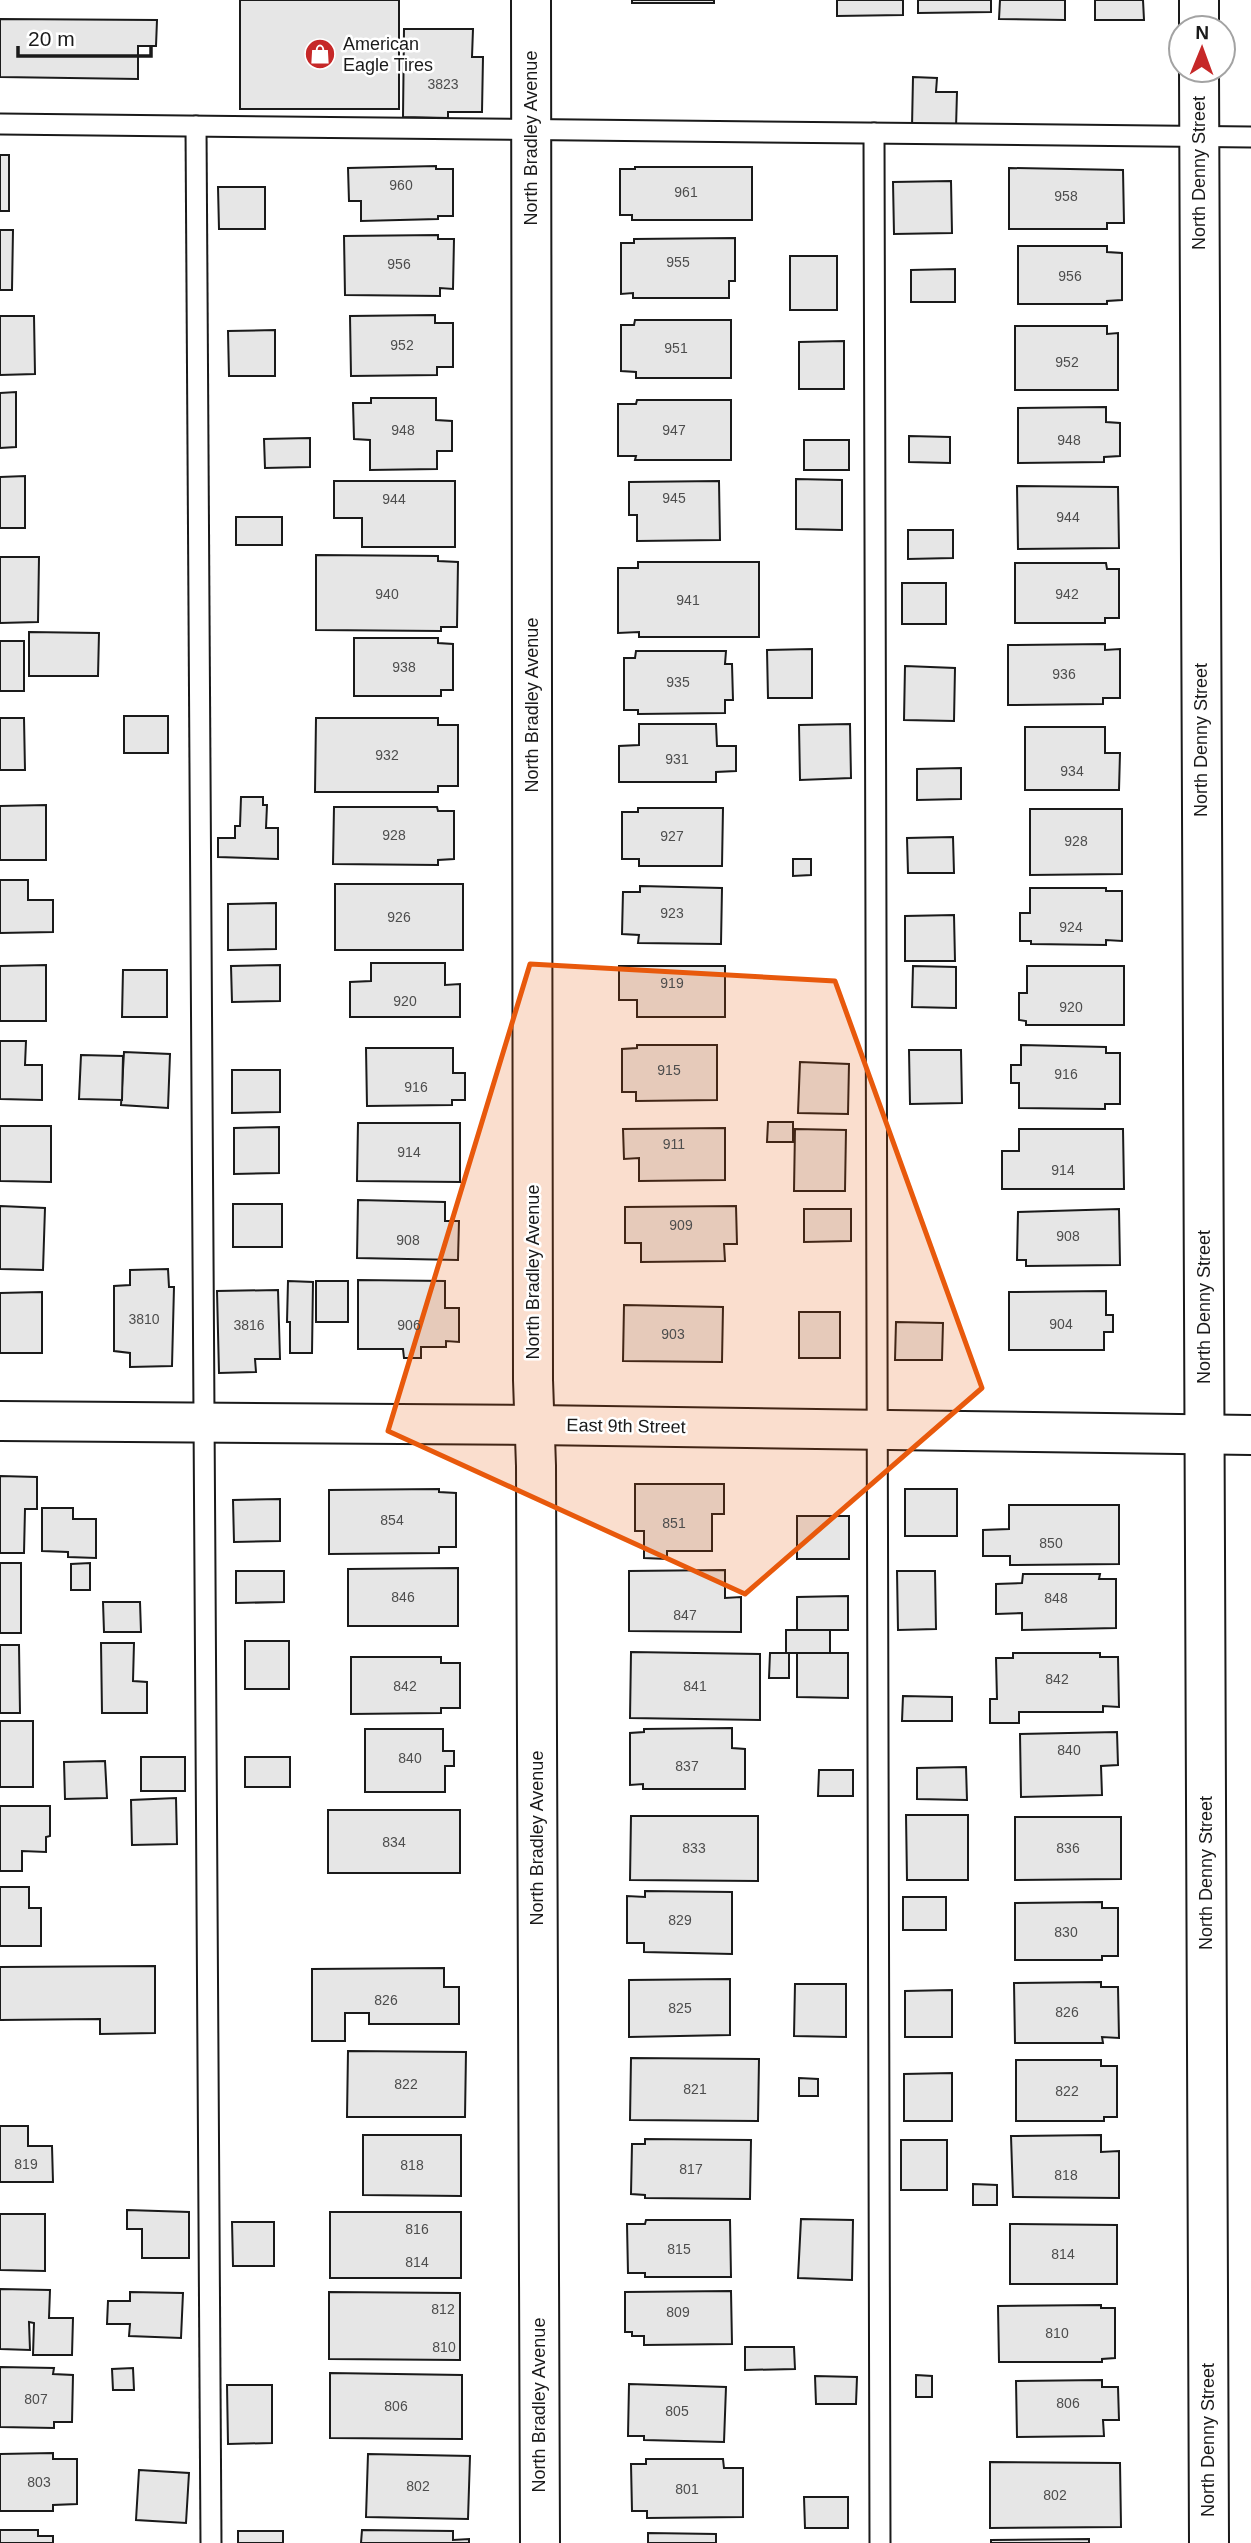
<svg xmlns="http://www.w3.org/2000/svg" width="1251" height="2543" viewBox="0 0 1251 2543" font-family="Arial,sans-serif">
<rect width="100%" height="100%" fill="#fff"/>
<!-- building -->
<g fill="#e6e6e6" stroke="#1a1a1a" stroke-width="2">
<rect x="240" y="0" width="159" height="109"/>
<rect x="632" y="0" width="82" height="3"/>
<polygon points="837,0 903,0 903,15 837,16"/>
<polygon points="918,0 991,0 991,12 918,13"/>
<polygon points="1000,0 1065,0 1065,20 999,19"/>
<polygon points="1095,0 1143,0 1144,20 1095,20"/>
<polygon points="0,19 157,20 156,46 138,46 138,79 0,77"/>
<polygon points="404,29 473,29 472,57 483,57 482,112 448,112 448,118 403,117"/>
<polygon points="913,77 937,78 936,92 957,92 956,128 912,127"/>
<rect x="0" y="155" width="9" height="56"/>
<polygon points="436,166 436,169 453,169 453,216 438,216 438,219 361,221 361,201 349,201 348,168"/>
<polygon points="635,167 752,167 752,220 632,220 632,215 620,215 620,169 635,169"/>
<polygon points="1009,168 1123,170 1124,223 1107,223 1107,229 1009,229"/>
<polygon points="951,181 952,233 894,234 893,182"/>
<polygon points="218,187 265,187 265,229 219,229"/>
<polygon points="0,230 13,230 12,290 0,290"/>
<polygon points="438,235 438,239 454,239 453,289 440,288 440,296 345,295 344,236"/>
<polygon points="735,238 735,281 729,281 729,298 633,298 633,293 621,294 621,243 634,243 634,239"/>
<polygon points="1018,246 1107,246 1107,252 1122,253 1122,300 1107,301 1107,304 1018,304"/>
<rect x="790" y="256" width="47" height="54"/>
<polygon points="955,269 955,302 911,302 911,270"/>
<polygon points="435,315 435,323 453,323 453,367 437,367 437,375 351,376 350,316"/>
<polygon points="0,316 34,316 35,374 0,375"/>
<polygon points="635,320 731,320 731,378 636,378 636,372 621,371 621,325 634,325"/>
<polygon points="1015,326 1107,326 1107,334 1118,333 1118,390 1015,390"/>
<polygon points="275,330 275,376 229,376 228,331"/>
<polygon points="844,341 844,389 799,389 799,342"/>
<polygon points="16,392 16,447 0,448 0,393"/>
<polygon points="371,398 436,398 436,420 452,421 452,451 437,451 437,469 370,470 370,440 354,439 353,403 371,403"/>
<polygon points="637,400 731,400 731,460 635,460 636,456 618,456 618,404 636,404"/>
<polygon points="1106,407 1106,422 1120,423 1120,456 1104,457 1104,462 1018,463 1018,408"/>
<polygon points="909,436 950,437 950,463 909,462"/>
<polygon points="310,438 310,467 265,468 264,439"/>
<rect x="804" y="440" width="45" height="30"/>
<polygon points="25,476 25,528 0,528 0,477"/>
<polygon points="796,479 842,480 842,530 796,529"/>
<polygon points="334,481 455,481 455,547 362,547 362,518 334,518"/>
<polygon points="719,481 720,540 637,541 637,515 629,515 629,482"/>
<polygon points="1017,486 1118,487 1119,548 1018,549"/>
<rect x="236" y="517" width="46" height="28"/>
<polygon points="908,530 953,530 953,558 908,559"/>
<polygon points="316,555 438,556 438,561 458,562 457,627 441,627 441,631 316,630"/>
<polygon points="0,557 39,557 38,622 0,623"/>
<polygon points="638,562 759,562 759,637 639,637 639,632 618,633 618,568 638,568"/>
<polygon points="1015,563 1106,563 1107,569 1119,569 1119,618 1105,618 1105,623 1015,623"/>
<rect x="902" y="583" width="44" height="41"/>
<polygon points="29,632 99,633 98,676 29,676"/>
<polygon points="354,638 438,638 438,643 453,644 453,690 441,690 441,696 354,696"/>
<rect x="0" y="641" width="24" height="50"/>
<polygon points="1105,644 1105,650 1120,649 1120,698 1103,698 1103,704 1008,705 1008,645"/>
<polygon points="812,649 812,698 768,698 767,650"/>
<polygon points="636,651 726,651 725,664 732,664 733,700 725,700 725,713 638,714 638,710 624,710 624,658 635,658"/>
<polygon points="905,666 955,668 954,721 904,720"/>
<rect x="124" y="716" width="44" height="37"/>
<polygon points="0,718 24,718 25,770 0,770"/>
<polygon points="316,718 438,718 438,725 458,725 458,786 438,786 438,792 315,792"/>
<polygon points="639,724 716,724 717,746 736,746 736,771 716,772 716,782 619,782 619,746 639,745"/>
<polygon points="850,724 851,778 800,780 799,725"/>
<polygon points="1025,727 1105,727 1105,753 1120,753 1119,790 1025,790"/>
<polygon points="961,768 961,799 917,800 917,769"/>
<polygon points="241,797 263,797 263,805 267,805 266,828 278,828 278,859 218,857 218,838 235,838 235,826 240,826"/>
<polygon points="46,805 46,860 0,860 0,806"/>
<polygon points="334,807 437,807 438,811 454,811 454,859 438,860 438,865 333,864"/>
<polygon points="638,808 723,808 722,866 639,866 639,859 622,859 622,812 638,812"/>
<polygon points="1030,809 1122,809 1122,874 1030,875"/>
<polygon points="953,837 954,873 908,873 907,838"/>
<polygon points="793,859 811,859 811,875 793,876"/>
<polygon points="0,880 28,880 28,900 53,900 53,932 0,933"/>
<rect x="335" y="884" width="128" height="66"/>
<polygon points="640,886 722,888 721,944 638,943 639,935 622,934 623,892 640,892"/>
<polygon points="1030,888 1106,888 1106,891 1122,891 1122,941 1106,940 1106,945 1031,944 1031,941 1020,941 1020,913 1030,913"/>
<polygon points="276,903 276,949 228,950 228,904"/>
<polygon points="954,915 955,961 905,961 905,916"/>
<polygon points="371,963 445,963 445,985 460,984 460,1017 350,1017 350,982 371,981"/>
<polygon points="46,965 46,1021 0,1021 0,966"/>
<polygon points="280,965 280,1001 232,1002 231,966"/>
<polygon points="619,966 725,966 725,1017 637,1017 637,1000 619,1000"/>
<polygon points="913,966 956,967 956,1008 912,1007"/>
<polygon points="1027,966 1124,966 1124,1025 1026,1025 1026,1021 1019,1020 1019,993 1027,993"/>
<polygon points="123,970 167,970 167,1017 122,1017"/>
<polygon points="0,1041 26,1041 25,1065 42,1065 42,1100 0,1099"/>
<polygon points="637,1045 717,1045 717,1100 636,1101 636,1092 622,1092 622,1049 637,1048"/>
<polygon points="1021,1045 1106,1047 1106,1053 1120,1053 1120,1104 1105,1104 1105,1109 1019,1108 1019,1083 1011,1083 1011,1065 1021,1065"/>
<polygon points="366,1048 453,1048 453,1073 465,1073 465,1100 452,1100 452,1105 367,1106"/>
<polygon points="909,1050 961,1050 962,1103 910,1104"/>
<polygon points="124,1052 170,1054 168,1108 121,1105"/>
<polygon points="81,1055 123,1056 122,1100 79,1099"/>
<polygon points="800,1062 849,1064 848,1114 798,1113"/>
<polygon points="232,1070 280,1070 280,1112 232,1113"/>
<polygon points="768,1122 793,1122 793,1142 767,1142"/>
<polygon points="358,1123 460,1123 460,1182 357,1181"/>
<polygon points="0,1126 51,1126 51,1182 0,1181"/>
<polygon points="279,1127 279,1173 234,1174 234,1128"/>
<polygon points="725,1128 725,1180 639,1181 639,1158 624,1159 623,1129"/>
<polygon points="795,1129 846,1130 845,1191 794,1191"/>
<polygon points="1019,1129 1123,1129 1124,1189 1002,1189 1002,1151 1019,1151"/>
<polygon points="358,1200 445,1202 445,1221 459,1221 458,1260 357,1258"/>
<rect x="233" y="1204" width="49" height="43"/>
<polygon points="0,1206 45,1208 43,1270 0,1269"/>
<polygon points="736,1206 737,1244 724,1244 725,1261 641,1262 641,1243 625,1243 625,1207"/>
<polygon points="804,1209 851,1209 851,1241 804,1242"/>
<polygon points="1119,1209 1120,1265 1026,1266 1026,1260 1017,1260 1018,1212"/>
<polygon points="168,1269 169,1287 174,1287 172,1366 130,1367 130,1353 114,1351 114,1286 130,1285 130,1270"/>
<polygon points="358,1280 445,1281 445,1308 459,1308 459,1342 446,1341 446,1347 421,1347 421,1358 404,1358 403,1349 358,1349"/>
<polygon points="288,1281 313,1282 312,1353 290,1353 290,1322 287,1322"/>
<rect x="316" y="1281" width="32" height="41"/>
<polygon points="278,1290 280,1359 255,1359 256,1372 219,1373 217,1291"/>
<polygon points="1106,1291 1106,1315 1113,1315 1113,1332 1104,1332 1104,1350 1009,1350 1009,1292"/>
<polygon points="42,1292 42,1353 0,1353 0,1293"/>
<polygon points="624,1305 723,1307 722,1362 623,1361"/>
<rect x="799" y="1312" width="41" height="46"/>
<polygon points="896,1322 943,1323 942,1360 895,1360"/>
<polygon points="0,1476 37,1477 37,1509 25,1509 24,1553 0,1553"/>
<polygon points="635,1484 724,1484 724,1514 712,1514 712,1551 667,1551 667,1559 644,1558 644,1531 635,1531"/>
<polygon points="439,1489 439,1492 456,1493 456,1547 439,1547 439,1553 329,1554 329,1490"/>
<rect x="905" y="1489" width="52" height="47"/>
<polygon points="280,1499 280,1541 234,1542 233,1500"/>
<polygon points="1009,1505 1119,1505 1119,1564 1010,1565 1010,1556 983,1556 983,1530 1009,1529"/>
<polygon points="42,1508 73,1508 73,1519 96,1519 96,1558 68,1557 68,1552 42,1551"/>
<rect x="797" y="1516" width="52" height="43"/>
<rect x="0" y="1563" width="21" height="70"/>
<polygon points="90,1563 90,1590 71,1590 71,1564"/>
<polygon points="458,1568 458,1626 348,1626 348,1569"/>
<polygon points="725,1570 725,1598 741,1597 741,1632 629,1631 629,1571"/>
<polygon points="236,1571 284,1571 284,1602 236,1603"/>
<polygon points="897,1571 935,1571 936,1629 898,1630"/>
<polygon points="1023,1574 1100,1574 1099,1579 1116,1579 1116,1628 1022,1630 1022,1613 996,1614 996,1584 1022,1583"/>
<polygon points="848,1596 848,1630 797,1630 797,1597"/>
<polygon points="103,1602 140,1602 141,1632 104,1632"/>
<rect x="786" y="1630" width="44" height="23"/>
<rect x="245" y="1641" width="44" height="48"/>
<polygon points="101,1643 134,1643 133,1681 147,1682 147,1713 102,1713"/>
<polygon points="0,1645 19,1645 20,1713 0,1713"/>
<polygon points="631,1652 760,1654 760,1720 630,1718"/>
<polygon points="770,1653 789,1653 789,1678 769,1678"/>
<polygon points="797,1653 848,1653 848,1698 797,1697"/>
<polygon points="1013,1653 1100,1653 1100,1657 1118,1657 1119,1707 1103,1706 1103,1712 1019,1712 1019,1723 990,1723 990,1699 997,1699 996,1658 1013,1658"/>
<polygon points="351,1657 441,1657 441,1663 460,1663 460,1708 441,1708 441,1713 351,1714"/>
<polygon points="903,1696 952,1697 952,1721 902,1721"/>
<rect x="0" y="1721" width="33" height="66"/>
<polygon points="732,1728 732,1748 745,1749 745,1789 643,1789 643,1784 630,1785 630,1733 644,1732 644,1729"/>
<polygon points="365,1729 443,1729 443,1751 454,1751 454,1766 445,1766 445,1792 365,1792"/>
<polygon points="1117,1732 1118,1765 1101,1766 1102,1795 1021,1797 1020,1734"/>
<rect x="141" y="1757" width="44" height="34"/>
<rect x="245" y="1757" width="45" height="30"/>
<polygon points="105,1761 107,1798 65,1799 64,1762"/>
<polygon points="966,1767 967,1800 917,1799 917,1768"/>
<polygon points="819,1770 853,1770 853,1796 818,1796"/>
<polygon points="176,1798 177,1844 132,1845 131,1800"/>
<polygon points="0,1806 50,1806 50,1836 46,1837 46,1852 22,1851 22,1871 0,1871"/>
<rect x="328" y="1810" width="132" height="63"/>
<polygon points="906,1815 968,1815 968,1880 907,1880"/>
<polygon points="631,1816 758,1816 758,1881 630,1880"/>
<polygon points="1015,1817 1121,1817 1121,1879 1015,1880"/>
<polygon points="0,1887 29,1887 29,1908 41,1908 41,1946 0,1946"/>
<polygon points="645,1891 732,1892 732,1954 644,1952 644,1943 627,1943 627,1896 645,1897"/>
<rect x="903" y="1897" width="43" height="33"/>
<polygon points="1102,1902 1102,1908 1118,1908 1118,1956 1102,1956 1102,1960 1015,1960 1015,1903"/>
<polygon points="155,1966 155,2033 100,2034 100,2019 0,2020 0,1967"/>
<polygon points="444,1968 444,1987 459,1987 459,2024 369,2024 369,2013 345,2013 345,2041 312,2041 312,1969"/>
<polygon points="730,1979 730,2035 629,2037 629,1980"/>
<polygon points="1101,1982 1101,1987 1118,1987 1119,2038 1102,2037 1103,2043 1015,2043 1014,1983"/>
<polygon points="795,1984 846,1984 846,2037 794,2036"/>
<polygon points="952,1990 952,2037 905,2037 905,1991"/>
<polygon points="348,2051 466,2052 465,2117 347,2117"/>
<polygon points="631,2058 759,2059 758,2121 630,2120"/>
<polygon points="1016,2060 1101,2060 1101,2066 1117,2066 1117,2117 1104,2117 1104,2121 1016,2121"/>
<polygon points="952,2073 952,2121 904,2121 904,2074"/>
<polygon points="799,2078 818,2079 818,2096 799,2096"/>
<polygon points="0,2126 28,2126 28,2146 52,2146 53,2182 0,2182"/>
<polygon points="363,2135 461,2135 461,2196 363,2195"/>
<polygon points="1101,2135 1101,2152 1119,2151 1119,2198 1013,2197 1011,2136"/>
<polygon points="645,2139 751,2140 750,2199 645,2198 645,2195 631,2194 632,2144 645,2144"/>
<rect x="901" y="2140" width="46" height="50"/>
<polygon points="973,2184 997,2185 997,2205 973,2205"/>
<polygon points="127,2210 189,2212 189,2258 142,2258 142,2229 127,2229"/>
<rect x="330" y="2212" width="131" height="66"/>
<polygon points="0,2214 45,2214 45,2271 0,2270"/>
<polygon points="801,2219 853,2220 852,2280 798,2278"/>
<polygon points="646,2220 730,2220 731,2277 645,2277 645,2273 628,2273 627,2224 645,2224"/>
<polygon points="232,2222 274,2222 274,2266 233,2266"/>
<polygon points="1010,2224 1117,2225 1117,2284 1010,2284"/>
<polygon points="0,2289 50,2290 49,2318 73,2318 72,2355 33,2355 34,2323 29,2322 30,2350 0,2349"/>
<polygon points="731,2291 732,2344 644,2345 644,2336 632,2336 632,2332 625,2332 625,2292"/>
<polygon points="130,2292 183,2293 181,2338 129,2336 130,2324 107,2324 108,2301 130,2301"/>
<polygon points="329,2292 460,2293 460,2360 329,2359"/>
<polygon points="1101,2305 1101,2308 1115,2308 1115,2358 1102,2359 1102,2362 999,2362 998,2306"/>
<polygon points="745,2347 794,2347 795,2369 745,2370"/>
<polygon points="0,2367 54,2368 53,2374 73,2375 72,2422 54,2422 54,2428 0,2427"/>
<polygon points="133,2368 134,2390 113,2390 112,2369"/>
<polygon points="330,2373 462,2375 462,2439 330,2438"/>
<polygon points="916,2375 932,2376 932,2397 916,2397"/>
<polygon points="815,2376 857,2377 856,2404 816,2404"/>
<polygon points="1102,2380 1102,2387 1118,2387 1119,2420 1103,2420 1104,2436 1017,2437 1016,2381"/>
<polygon points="629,2384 726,2387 724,2442 644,2440 644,2436 628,2436"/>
<polygon points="227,2385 272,2385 272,2443 228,2444"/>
<polygon points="53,2453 53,2459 77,2459 77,2504 53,2505 53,2511 0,2511 0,2454"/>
<polygon points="368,2454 470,2456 468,2519 366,2517"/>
<polygon points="646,2459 723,2459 724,2468 743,2468 743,2517 647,2518 647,2511 632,2511 631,2464 646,2464"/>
<polygon points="990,2462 1120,2463 1121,2527 990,2528"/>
<polygon points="139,2470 189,2473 186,2523 136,2520"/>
<polygon points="804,2497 848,2497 848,2528 805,2528"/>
<polygon points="0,2530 38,2530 38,2536 53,2536 53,2543 0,2543"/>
<polygon points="362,2530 453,2531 453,2540 469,2539 469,2543 361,2543"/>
<rect x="238" y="2531" width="45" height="12"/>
<polygon points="648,2533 716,2534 716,2543 648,2543"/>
<polygon points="1089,2539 1089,2543 991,2543 991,2540"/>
</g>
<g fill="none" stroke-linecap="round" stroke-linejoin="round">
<!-- service casing -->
<g stroke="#1a1a1a" stroke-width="23">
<g id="service">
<polyline points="0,124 1251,137"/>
<polyline points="196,126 211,2543"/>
<polyline points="874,133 880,2543"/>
</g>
</g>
<!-- minor casing -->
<g stroke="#1a1a1a" stroke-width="42">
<g id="minor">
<polyline points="531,0 533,1380 536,1466 540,2543"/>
<polyline points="1199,0 1199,28"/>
<polyline points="1199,70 1209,2543"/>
<polyline points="0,1421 535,1425 1251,1435"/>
</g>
</g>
<!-- service -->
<use href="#service" stroke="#fff" stroke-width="19"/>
<!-- minor -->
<use href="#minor" stroke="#fff" stroke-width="38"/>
</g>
<!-- marked area -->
<path fill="#e8590c" fill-opacity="0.2" stroke="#e8590c" stroke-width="5" stroke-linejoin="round" d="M 530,964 L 835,981 L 982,1388 L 745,1594 L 388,1431 Z"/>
<!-- icons -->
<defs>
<g id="shop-disc" transform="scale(1.575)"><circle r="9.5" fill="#c62828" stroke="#fff"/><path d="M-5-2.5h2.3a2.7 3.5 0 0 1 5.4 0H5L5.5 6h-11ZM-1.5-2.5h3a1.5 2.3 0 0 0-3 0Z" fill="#fff"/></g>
</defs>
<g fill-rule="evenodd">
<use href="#shop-disc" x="320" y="54"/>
</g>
<g text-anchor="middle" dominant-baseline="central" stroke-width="5" stroke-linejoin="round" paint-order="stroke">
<!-- number labels -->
<g font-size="14" fill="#4d4d4d">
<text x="443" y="84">3823</text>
<text x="401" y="185">960</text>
<text x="686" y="192">961</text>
<text x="1066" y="196">958</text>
<text x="678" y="262">955</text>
<text x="399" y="264">956</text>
<text x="1070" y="276">956</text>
<text x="402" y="345">952</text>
<text x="676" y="348">951</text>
<text x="1067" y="362">952</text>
<text x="403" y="430">948</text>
<text x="674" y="430">947</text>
<text x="1069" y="440">948</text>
<text x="674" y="498">945</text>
<text x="394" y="499">944</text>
<text x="1068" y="517">944</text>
<text x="387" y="594">940</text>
<text x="1067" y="594">942</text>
<text x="688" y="600">941</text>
<text x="404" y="667">938</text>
<text x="1064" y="674">936</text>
<text x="678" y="682">935</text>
<text x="387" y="755">932</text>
<text x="677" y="759">931</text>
<text x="1072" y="771">934</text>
<text x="394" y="835">928</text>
<text x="672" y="836">927</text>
<text x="1076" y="841">928</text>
<text x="672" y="913">923</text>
<text x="399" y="917">926</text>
<text x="1071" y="927">924</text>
<text x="672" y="983">919</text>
<text x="405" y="1001">920</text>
<text x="1071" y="1007">920</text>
<text x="669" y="1070">915</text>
<text x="1066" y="1074">916</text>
<text x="416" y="1087">916</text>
<text x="674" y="1144">911</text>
<text x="409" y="1152">914</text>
<text x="1063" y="1170">914</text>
<text x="681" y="1225">909</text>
<text x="1068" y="1236">908</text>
<text x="408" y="1240">908</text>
<text x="144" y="1319">3810</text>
<text x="1061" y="1324">904</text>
<text x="249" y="1325">3816</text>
<text x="409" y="1325">906</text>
<text x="673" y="1334">903</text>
<text x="392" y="1520">854</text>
<text x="674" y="1523">851</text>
<text x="1051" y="1543">850</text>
<text x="403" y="1597">846</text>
<text x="1056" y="1598">848</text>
<text x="685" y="1615">847</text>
<text x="1057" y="1679">842</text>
<text x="405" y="1686">842</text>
<text x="695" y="1686">841</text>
<text x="1069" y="1750">840</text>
<text x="410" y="1758">840</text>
<text x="687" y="1766">837</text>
<text x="394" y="1842">834</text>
<text x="694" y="1848">833</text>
<text x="1068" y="1848">836</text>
<text x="680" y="1920">829</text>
<text x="1066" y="1932">830</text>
<text x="386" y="2000">826</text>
<text x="680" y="2008">825</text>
<text x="1067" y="2012">826</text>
<text x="406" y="2084">822</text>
<text x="695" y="2089">821</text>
<text x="1067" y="2091">822</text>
<text x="26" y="2164">819</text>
<text x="412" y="2165">818</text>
<text x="691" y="2169">817</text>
<text x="1066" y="2175">818</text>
<text x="417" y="2229">816</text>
<text x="679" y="2249">815</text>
<text x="1063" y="2254">814</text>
<text x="417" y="2262">814</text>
<text x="443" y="2309">812</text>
<text x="678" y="2312">809</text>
<text x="1057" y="2333">810</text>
<text x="444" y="2347">810</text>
<text x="36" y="2399">807</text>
<text x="1068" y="2403">806</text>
<text x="396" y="2406">806</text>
<text x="677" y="2411">805</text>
<text x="39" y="2482">803</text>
<text x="418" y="2486">802</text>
<text x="687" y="2489">801</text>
<text x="1055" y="2495">802</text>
</g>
<!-- poi labels -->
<g font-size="18" fill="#1a1a1a" stroke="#fff" text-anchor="start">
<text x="343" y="44">American<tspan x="343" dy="21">Eagle Tires</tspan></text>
</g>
<!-- street labels -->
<g font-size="18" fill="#1a1a1a" stroke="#fff">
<text transform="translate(531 138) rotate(-90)">North Bradley Avenue</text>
<text transform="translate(1199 173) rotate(-90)">North Denny Street</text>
<text transform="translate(532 705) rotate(-90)">North Bradley Avenue</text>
<text transform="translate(1201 740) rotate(-90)">North Denny Street</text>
<text transform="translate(533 1272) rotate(-90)">North Bradley Avenue</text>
<text transform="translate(1204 1307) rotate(-90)">North Denny Street</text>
<text transform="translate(626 1426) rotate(1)">East 9th Street</text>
<text transform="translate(537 1838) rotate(-90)">North Bradley Avenue</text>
<text transform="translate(1206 1873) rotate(-90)">North Denny Street</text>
<text transform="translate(539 2405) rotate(-90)">North Bradley Avenue</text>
<text transform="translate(1208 2440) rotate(-90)">North Denny Street</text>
</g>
</g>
<!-- north arrow -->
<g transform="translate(1202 49) rotate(1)"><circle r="33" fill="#ffffff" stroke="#a3a3a3" stroke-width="2"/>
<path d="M0-5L12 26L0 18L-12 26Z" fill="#c62828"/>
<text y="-10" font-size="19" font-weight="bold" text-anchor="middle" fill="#1a1a1a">N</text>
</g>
<!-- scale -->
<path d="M18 46v10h133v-10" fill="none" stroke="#1a1a1a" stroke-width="3.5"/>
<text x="28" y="46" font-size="21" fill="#1a1a1a" stroke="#ffffff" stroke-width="5" paint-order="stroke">20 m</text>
</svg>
